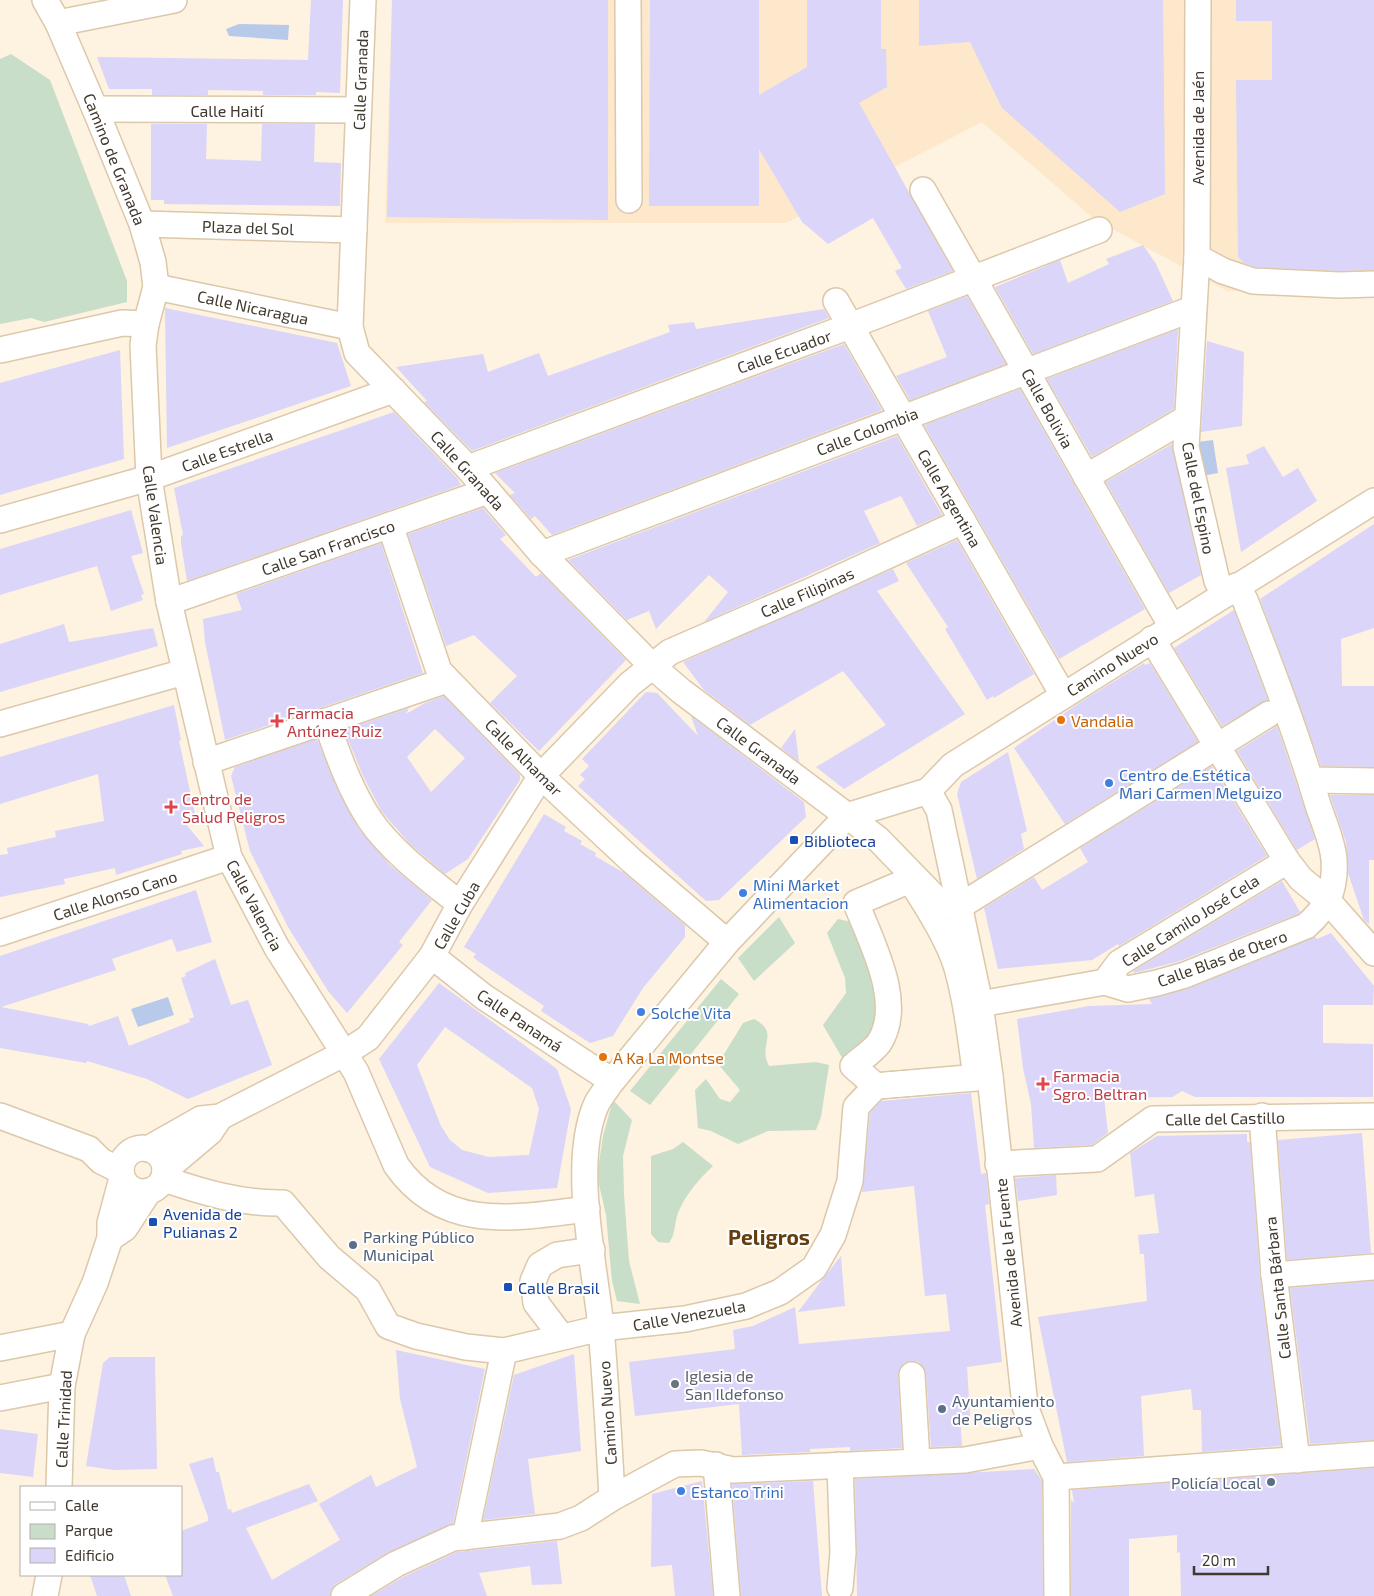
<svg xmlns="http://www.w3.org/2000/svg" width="1374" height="1596" viewBox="0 0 1374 1596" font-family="'Exo 2',sans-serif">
<rect width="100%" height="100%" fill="#fef2e0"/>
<!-- built -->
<polygon fill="#fde8cc" points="392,0 1374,0 1374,290 1227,291 1094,219 982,122 786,223 385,223"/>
<!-- green -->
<g fill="#c8dec9">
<polygon points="11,54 50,80 127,281 127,302 44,322 31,318 0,324 0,59"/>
<polygon points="779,917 795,943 754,981 738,958"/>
<polygon points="838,919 856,923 882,1002 872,1029 858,1052 844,1061 823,1025 846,993 845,978 827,933"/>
<polygon points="721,979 739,994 650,1105 630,1091"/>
<path d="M 754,1019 C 781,1033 757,1044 769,1066 L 816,1062 L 829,1065 L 821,1117 L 816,1130 L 768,1131 L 738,1144 L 711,1131 L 698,1128 L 695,1090 L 706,1079 L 720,1099 L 730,1102 L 740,1090 L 718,1064 L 743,1023 Z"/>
<polygon points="613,1100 632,1120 623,1156 624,1194 629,1261 640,1304 617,1301 612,1281 606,1215 597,1176 603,1136"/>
<path d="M 683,1142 L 713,1166 C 698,1180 686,1194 678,1213 C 674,1224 676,1233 669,1243 L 658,1242 L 651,1234 L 651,1156 L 673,1149 Z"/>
</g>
<!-- water -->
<g fill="#b7caea">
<polygon points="239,24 289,25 288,40 229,36 226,29"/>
<polygon points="1213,440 1218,473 1202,476 1197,442"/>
<polygon points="168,997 174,1015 138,1027 131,1009"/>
</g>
<!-- building -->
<g fill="#dad5f9" fill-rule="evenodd">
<polygon points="311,0 343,0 340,93 316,92 316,95 263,95 263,91 208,90 208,95 152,95 152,89 109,89 97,57 308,60"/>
<polygon points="392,0 608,0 608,220 387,217"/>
<polygon points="650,0 759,0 759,95 807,67 807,0 881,0 881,49 886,49 887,87 859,103 953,271 906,289 895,271 902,268 873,218 828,244 802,222 759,149 759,206 649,206"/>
<polygon points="919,0 1163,0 1165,194 1120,212 1002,108 970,42 919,46"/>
<polygon points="1236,0 1374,0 1374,270 1339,271 1256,267 1244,263 1238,257 1236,80 1272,80 1272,21 1236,21"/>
<polygon points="151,124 207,124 206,159 261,161 262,124 315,124 314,162 341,163 340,206 164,204 164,200 151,200"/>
<polygon points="1143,245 1156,264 1173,301 1033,354 995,287 1060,260 1068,283 1109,264 1106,259"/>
<polygon points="967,296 1006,364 910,400 896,376 947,357 928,311"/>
<polygon points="165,308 337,343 351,386 167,448"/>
<polygon points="824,309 829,318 472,451 424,402 427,401 396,367 483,354 488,372 539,353 548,376 670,332 668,325 694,322 696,329"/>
<polygon points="1178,329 1174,409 1092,457 1047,379"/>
<polygon points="1207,341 1244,352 1242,426 1201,432"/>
<polygon points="844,344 882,410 552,535 535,516 531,519 510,495 515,493 495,473"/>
<polygon points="120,350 124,459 0,495 0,383"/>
<polygon points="1020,389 1145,609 1059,659 924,425"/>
<polygon points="394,412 457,478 461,485 187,581 181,543 181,536 183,535 174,488"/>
<polygon points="897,436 942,515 917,526 901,496 864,511 880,543 704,622 728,592 709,575 656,629 649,611 627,620 568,560"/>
<polygon points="1172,444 1201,575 1169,593 1106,482"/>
<polygon points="1264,446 1283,477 1298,468 1317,501 1241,552 1226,468 1249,464 1246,455"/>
<polygon points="483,508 506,535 500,539 536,577 541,573 626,660 539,751 490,703 517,676 474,635 446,646 408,534"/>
<polygon points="131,510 143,553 131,556 144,594 141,595 143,600 111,611 97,566 0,595 0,549"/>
<polygon points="1374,524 1374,628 1341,639 1342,686 1374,686 1374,767 1321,766 1260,599"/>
<polygon points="957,540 1034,674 994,698 993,696 987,700 945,629 948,627 906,563"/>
<polygon points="381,543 423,673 225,740 205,642 203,619 242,610 236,594"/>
<polygon points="893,569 899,581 877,591 965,714 844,789 816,767 886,725 843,671 750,725 704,690 683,662"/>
<polygon points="1234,610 1268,700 1222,726 1174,648"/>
<polygon points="64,624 69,642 153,628 158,646 0,692 0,644"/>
<polygon points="1144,663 1145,665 1150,663 1198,742 1065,824 1014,748 1079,703"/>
<polygon points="646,692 657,693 698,736 691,716 804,802 806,817 719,900 706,901 578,786 585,779 580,775 589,766 582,759"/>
<path d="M 444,696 L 520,775 L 520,780 L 468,859 L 445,874 L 410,844 L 382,812 L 364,778 L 344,730 L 409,708 L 406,714 L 425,703 ZM 435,729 L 465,758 L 431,792 L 407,757 Z"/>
<polygon points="174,705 181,740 179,741 195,814 185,823 204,846 181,851 182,854 116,875 115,868 64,879 65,884 0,897 0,855 8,854 7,848 56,837 55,831 104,821 98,774 0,804 0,757"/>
<polygon points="1277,726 1315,839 1297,850 1237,751"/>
<polygon points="795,729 799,762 781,748"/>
<polygon points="317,739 338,791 359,829 390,865 432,900 399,942 403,945 347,1013 328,991 288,927 250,851 231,776 235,767"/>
<polygon points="1008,752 1027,831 1021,834 1024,849 977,879 957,794 961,782"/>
<polygon points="1212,766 1267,856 1119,946 1118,944 1092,960 998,969 984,908 1034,877 1042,890 1088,862 1080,848"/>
<polygon points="1330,795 1374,795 1374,860 1369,860 1369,924 1364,920 1348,873 1346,842"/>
<polygon points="544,814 566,827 564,831 582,841 580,844 596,853 595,856 624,873 685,925 685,937 643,988 613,1036 590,1043 541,1011 544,1006 478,961 473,957 476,954 464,947"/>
<polygon points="1282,881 1300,912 1298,914 1180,961 1134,973 1133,971"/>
<polygon points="196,890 212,942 177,952 172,939 112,959 116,970 1,1007 88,1024 89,1026 118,1016 129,1046 190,1022 189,1019 194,1017 181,978 186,976 185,973 215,959 231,1005 248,1000 272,1065 188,1099 147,1079 87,1061 86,1063 0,1048 0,956"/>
<polygon points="1331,933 1374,986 1373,1005 1323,1005 1323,1043 1373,1044 1373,1097 1195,1097 1182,1091 1172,1097 1104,1098 1108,1133 1092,1145 1034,1148 1031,1104 1023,1068 1017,1019 1089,1006 1152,1004 1149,999 1190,988 1315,937 1317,939"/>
<path d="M 439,983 L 557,1069 L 571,1109 L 557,1188 L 488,1193 L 430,1167 L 379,1059 ZM 445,1027 L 532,1088 L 539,1109 L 529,1155 L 489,1157 L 462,1150 L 450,1140 L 441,1126 L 417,1065 Z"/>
<polygon points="971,1093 981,1174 986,1173 989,1204 985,1205 1002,1362 967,1367 970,1416 960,1416 962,1446 931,1447 926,1374 919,1362 912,1361 904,1363 898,1375 902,1448 850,1451 850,1447 810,1449 810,1452 742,1455 739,1404 635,1416 629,1362 735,1349 733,1330 753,1326 795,1307 799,1344 950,1331 946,1294 925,1296 914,1186 862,1192 870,1113 881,1101"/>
<polygon points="1362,1133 1371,1253 1287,1260 1278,1140"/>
<polygon points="1247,1134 1247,1142 1250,1142 1260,1277 1281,1446 1202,1452 1201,1410 1193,1410 1191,1389 1141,1396 1144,1456 1067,1462 1038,1317 1147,1301 1144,1254 1140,1254 1138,1235 1159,1233 1154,1194 1135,1197 1130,1153 1157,1136"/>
<polygon points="1056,1175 1057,1195 1018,1201 1015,1178"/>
<polygon points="841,1256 845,1306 798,1312 822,1280"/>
<polygon points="1374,1281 1374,1440 1310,1444 1290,1288"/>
<polygon points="396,1350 485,1369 453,1524 389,1552 336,1584 332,1589 330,1596 173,1596 165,1575 181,1575 181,1531 208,1521 208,1517 189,1464 213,1457 216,1472 219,1472 228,1510 231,1509 232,1513 309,1484 318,1501 246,1528 272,1580 340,1540 319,1504 371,1475 376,1487 417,1467 400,1399"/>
<polygon points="574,1354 581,1451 528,1459 535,1514 483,1520 514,1375"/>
<polygon points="110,1357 155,1357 157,1469 114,1470 86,1466 103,1363"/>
<polygon points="0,1429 38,1434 33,1477 0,1473"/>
<polygon points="1374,1468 1374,1596 1181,1596 1180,1552 1177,1553 1177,1535 1129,1539 1129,1596 1071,1596 1071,1500 1074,1503 1072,1490"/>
<polygon points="1034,1469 1042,1481 1043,1596 857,1596 855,1479"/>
<polygon points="702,1481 713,1596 675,1596 672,1565 651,1567 652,1494"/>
<polygon points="813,1481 822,1596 741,1596 732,1484"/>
<polygon points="557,1541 562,1584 532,1585 530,1566 479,1573 487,1596 371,1596 403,1577 457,1552"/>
<polygon points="90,1575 124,1575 131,1596 97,1596"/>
</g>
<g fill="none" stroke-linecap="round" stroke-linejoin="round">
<!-- minor casing -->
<g stroke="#dcc8ab" stroke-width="28">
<g id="minor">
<path d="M 45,0 L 58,23 L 95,109 L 142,224 L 153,262 L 156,287 L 146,324 L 143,345 L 149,478 L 169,602 L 229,857 L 277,948 L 356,1072 L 396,1165 C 443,1233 516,1218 587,1209"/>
<polyline points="363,0 350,327 357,353 468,468 542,554 652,666 681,691 878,839 944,907 960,906 1269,714"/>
<polyline points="628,0 629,200"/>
<polyline points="1198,0 1197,257 1186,447 1217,581 1224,594"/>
<polyline points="58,23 174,0"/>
<polyline points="95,109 358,110"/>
<polyline points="923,190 1172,627"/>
<polyline points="142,224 354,230"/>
<polyline points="1197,257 1223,271 1253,281 1339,285 1374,284"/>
<polyline points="156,287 350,327"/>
<polyline points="836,301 1063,695"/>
<polyline points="0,350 122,323 146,324"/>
<polyline points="468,468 850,326 1099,230"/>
<polyline points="1086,477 1187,418"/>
<polyline points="0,520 149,478 393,390"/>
<polyline points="390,525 439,671 541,776 632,861 727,942"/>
<polyline points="542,554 1192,309"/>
<polyline points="169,602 488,491"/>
<polyline points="1152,639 1287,861 1301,879 1328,901 1374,953"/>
<path d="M 326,721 C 338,755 350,790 370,820 C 393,853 429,879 460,904"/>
<polyline points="0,724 184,672"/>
<polyline points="206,762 447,680"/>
<polyline points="1311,780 1374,781"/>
<polyline points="928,791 939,810 980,1004 990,1076 1025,1406 1040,1446 1056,1477 1057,1596"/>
<path d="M 910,880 C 926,904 949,940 957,968 C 967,1004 971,1041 976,1078 L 876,1086 L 853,1066 C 861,1059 873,1051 879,1043 C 905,1003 871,942 856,903 Z"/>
<polyline points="0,933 229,857"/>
<polyline points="432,956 484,997 612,1081"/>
<path d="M 1105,982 L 1128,989 L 1157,983 L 1185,975 L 1306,926 C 1327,908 1336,889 1334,860 C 1333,842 1323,821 1318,805 C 1297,735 1271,667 1245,600 L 1236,586"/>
<polyline points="980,1004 1105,982 1119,963 1287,861"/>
<polyline points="0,1116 89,1149 101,1161 121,1171"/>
<polyline points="1262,1116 1274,1275 1297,1460"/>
<circle cx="143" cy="1170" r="22"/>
<polyline points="148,1149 201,1119 220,1117 345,1053 368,1038 432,956 460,904 541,776 630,684 670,652 813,590 963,521"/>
<polyline points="998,1164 1097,1159 1153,1119 1374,1116"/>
<polyline points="165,1170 210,1132 220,1117"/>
<path d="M 164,1179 C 202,1192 242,1204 283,1203 L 329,1257 L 368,1290 L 388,1326 L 416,1336 L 466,1347 L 504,1351 L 601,1328 L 685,1319 L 746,1306 L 780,1292 L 814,1268 L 833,1235 L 850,1181 L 856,1107 L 876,1086 L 990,1076"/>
<polyline points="110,1238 125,1228 149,1191"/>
<polyline points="1274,1275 1374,1267"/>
<polyline points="561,1336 536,1303 533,1281 540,1265 557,1255 592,1250"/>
<polyline points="0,1348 72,1334"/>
<polyline points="912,1375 917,1461"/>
<polyline points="0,1398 62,1386"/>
<polyline points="716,1465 727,1596"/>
<polyline points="840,1465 843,1553 840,1588"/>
<polyline points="1056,1477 1374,1454"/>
<polyline points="59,1487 62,1386 72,1334 95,1283 110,1238 110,1223 122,1178"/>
<path d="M 612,1498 C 609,1441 606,1385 601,1328 C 595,1265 570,1161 597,1103 C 601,1096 607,1088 612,1081 L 727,942 L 847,816 L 928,791 L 953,765 L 1374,501"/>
<polyline points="465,1537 504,1351"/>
<polyline points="45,1596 49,1575"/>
<polyline points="344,1596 396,1564 453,1538 560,1526 581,1518 612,1498 675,1464 701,1463 733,1470 965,1460 1040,1446"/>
</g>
</g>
<!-- minor -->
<use href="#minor" stroke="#fff" stroke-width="25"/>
</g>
<!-- markers -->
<g fill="#e8710a" stroke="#fff" stroke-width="2">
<circle cx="1061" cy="720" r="5"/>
<circle cx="603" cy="1057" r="5"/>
</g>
<g fill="#e0444e" stroke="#fff" stroke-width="2">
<path d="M274.5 713.5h5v5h5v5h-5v5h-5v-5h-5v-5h5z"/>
<path d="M168.5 799.5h5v5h5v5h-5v5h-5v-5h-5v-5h5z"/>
<path d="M1040.5 1076.5h5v5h5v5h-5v5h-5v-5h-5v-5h5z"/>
</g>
<g fill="#3f7fe0" stroke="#fff" stroke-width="2">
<circle cx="1109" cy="783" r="5"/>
<circle cx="743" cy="893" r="5"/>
<circle cx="641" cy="1012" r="5"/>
<circle cx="681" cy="1491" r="5"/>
</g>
<g fill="#1a4fb4" stroke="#fff" stroke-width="2">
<rect x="789" y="835" width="10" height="10" rx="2.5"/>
<rect x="148" y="1217" width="10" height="10" rx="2.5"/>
<rect x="503" y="1282" width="10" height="10" rx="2.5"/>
</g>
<g fill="#5c6f8a" stroke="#fff" stroke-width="2">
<circle cx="353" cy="1245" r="5"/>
<circle cx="942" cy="1409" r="5"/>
<circle cx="1271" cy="1482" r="5"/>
</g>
<circle fill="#6b7280" stroke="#fff" stroke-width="2" cx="675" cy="1384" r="5"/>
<g text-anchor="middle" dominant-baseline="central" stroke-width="4" stroke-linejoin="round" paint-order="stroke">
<!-- street labels -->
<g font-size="16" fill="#41392e" stroke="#fff">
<text transform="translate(360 80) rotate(-88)">Calle Granada</text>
<text x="227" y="110">Calle Haití</text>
<text transform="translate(1197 128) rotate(-90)">Avenida de Jaén</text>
<text transform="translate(115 159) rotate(68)">Camino de Granada</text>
<text transform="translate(248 227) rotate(2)">Plaza del Sol</text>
<text transform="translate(253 307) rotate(12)">Calle Nicaragua</text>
<text transform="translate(784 351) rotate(-20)">Calle Ecuador</text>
<text transform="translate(1048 408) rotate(61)">Calle Bolivia</text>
<text transform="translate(867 431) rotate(-21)">Calle Colombia</text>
<text transform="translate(227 450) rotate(-20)">Calle Estrella</text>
<text transform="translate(468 470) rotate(48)">Calle Granada</text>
<text transform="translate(950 498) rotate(60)">Calle Argentina</text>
<text transform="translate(1199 498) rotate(79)">Calle del Espino</text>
<text transform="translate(156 515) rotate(82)">Calle Valencia</text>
<text transform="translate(328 547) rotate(-19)">Calle San Francisco</text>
<text transform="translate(807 592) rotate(-24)">Calle Filipinas</text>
<text transform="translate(1112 664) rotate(-32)">Camino Nuevo</text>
<text transform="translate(759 750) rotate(37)">Calle Granada</text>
<text transform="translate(524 757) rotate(45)">Calle Alhamar</text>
<text transform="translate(115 895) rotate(-18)">Calle Alonso Cano</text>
<text transform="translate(255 905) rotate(62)">Calle Valencia</text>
<text transform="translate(456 915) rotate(-60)">Calle Cuba</text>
<text transform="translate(1190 920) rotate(-32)">Calle Camilo José Cela</text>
<text transform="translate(1222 958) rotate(-20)">Calle Blas de Otero</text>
<text transform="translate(520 1020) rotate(34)">Calle Panamá</text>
<text transform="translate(1225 1118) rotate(-1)">Calle del Castillo</text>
<text transform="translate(1008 1253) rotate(-96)">Avenida de la Fuente</text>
<text transform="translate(1277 1288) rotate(-96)">Calle Santa Bárbara</text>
<text transform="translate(689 1315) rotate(-10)">Calle Venezuela</text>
<text transform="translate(607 1413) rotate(-94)">Camino Nuevo</text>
<text transform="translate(63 1419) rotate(-87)">Calle Trinidad</text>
</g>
<!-- health labels -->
<g font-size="16" fill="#be3a42" stroke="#fff" text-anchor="start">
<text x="287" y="712">Farmacia<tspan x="287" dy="18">Antúnez Ruiz</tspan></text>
<text x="182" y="798">Centro de<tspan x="182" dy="18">Salud Peligros</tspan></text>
<text x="1053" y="1075">Farmacia<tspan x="1053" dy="18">Sgro. Beltran</tspan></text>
</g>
<!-- food labels -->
<g font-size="16" fill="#c56008" stroke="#fff" text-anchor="start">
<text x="1071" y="720">Vandalia</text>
<text x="613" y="1057">A Ka La Montse</text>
</g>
<!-- shop labels -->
<g font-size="16" fill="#366cbe" stroke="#fff" text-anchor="start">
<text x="1119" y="774">Centro de Estética<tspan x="1119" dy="18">Mari Carmen Melguizo</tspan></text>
<text x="753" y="884">Mini Market<tspan x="753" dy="18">Alimentacion</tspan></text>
<text x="651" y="1012">Solche Vita</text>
<text x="691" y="1491">Estanco Trini</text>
</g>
<!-- transit labels -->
<g font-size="16" fill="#164399" stroke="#fff" text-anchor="start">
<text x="804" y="840">Biblioteca</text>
<text x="163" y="1213">Avenida de<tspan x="163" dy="18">Pulianas 2</tspan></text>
<text x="518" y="1287">Calle Brasil</text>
</g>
<!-- service labels -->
<g font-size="16" fill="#4e5e75" stroke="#fff" text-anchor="start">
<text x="363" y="1236">Parking Público<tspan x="363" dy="18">Municipal</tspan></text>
<text x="952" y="1400">Ayuntamiento<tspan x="952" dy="18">de Peligros</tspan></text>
<text x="1261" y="1482" text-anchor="end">Policía Local</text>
</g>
<!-- worship labels -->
<g font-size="16" fill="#5b616d" stroke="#fff" text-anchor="start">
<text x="685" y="1375">Iglesia de<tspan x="685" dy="18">San Ildefonso</tspan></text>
</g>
<!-- district labels -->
<g font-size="21" font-weight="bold" fill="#643e0f" stroke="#fff">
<text x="769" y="1236">Peligros</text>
</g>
</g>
<!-- legend -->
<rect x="20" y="1486" width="162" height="90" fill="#ffffff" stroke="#b3b0ab"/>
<rect x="30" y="1502" width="25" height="8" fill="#ffffff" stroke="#b3b0ab"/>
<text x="65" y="1511" font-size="15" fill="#41392e">Calle</text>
<rect x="30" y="1524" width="25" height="15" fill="#c8dec9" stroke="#b3b0ab"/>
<text x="65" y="1536" font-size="15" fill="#41392e">Parque</text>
<rect x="30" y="1548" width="25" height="15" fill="#dad5f9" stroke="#b3b0ab"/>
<text x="65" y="1561" font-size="15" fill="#41392e">Edificio</text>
<!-- scale -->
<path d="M1194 1566v8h74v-8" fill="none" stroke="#41392e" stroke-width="2.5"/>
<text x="1202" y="1566" font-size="15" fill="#41392e" stroke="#ffffff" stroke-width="4" paint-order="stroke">20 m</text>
</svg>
